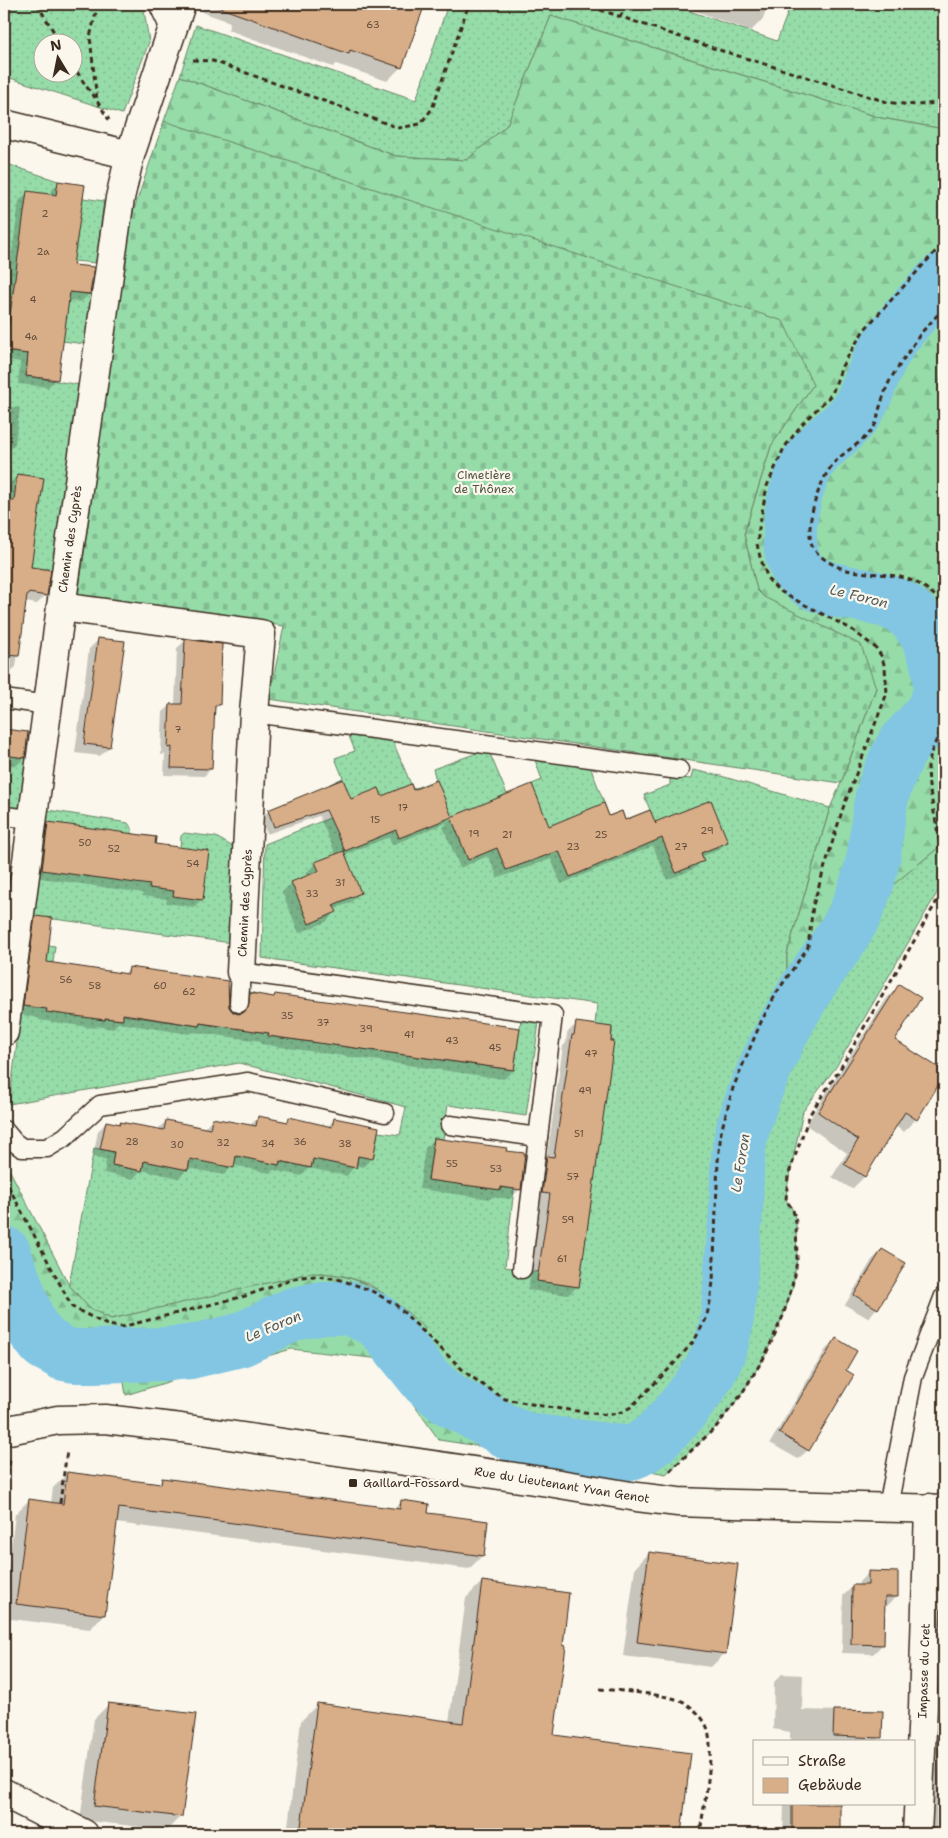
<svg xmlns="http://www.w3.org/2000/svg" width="948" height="1838" viewBox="0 0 948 1838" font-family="'Shantell Sans',sans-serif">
<defs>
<pattern id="grass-dots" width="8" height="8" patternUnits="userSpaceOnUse" patternTransform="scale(1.25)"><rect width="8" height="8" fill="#96dca9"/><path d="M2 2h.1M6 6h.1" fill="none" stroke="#82bd91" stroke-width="1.8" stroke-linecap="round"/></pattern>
<pattern id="forest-firs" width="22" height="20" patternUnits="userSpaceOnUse" patternTransform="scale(1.25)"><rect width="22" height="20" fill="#96dca9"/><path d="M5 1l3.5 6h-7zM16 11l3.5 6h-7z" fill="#82bd91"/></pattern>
<pattern id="cemetery-stones" width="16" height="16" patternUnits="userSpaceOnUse" patternTransform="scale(1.25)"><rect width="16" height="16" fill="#96dca9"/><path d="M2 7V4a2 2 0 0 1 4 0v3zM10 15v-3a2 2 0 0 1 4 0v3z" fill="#82bd91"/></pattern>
</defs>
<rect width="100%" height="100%" fill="#fbf7ec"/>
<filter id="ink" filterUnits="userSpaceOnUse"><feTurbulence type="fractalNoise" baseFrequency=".02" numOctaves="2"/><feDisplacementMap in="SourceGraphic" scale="10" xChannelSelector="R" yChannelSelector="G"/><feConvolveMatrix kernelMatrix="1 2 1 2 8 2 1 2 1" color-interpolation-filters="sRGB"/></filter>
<g filter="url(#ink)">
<!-- grass -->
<g fill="url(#grass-dots)" stroke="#688364" fill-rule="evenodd">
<path d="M 13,4 L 143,4 L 149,42 L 122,114 L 4,76 L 4,33 ZM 72,42 L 72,72 L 42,72 L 42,42 Z"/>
<polygon points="448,4 669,4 777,41 791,4 944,4 944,129 881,118 551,16 507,125 467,160 396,156 180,76 196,25 416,100"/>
<polygon points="4,163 58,181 83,198 104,201 96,263 74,261 70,291 92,295 85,344 48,339 10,314 7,335 4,335"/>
<polygon points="4,351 28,354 26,376 80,385 53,570 31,567 31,562 20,539 4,537"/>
<polygon points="347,731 391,737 413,789 436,780 433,769 488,749 519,823 532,784 542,780 534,757 589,763 609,816 622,811 625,820 650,810 644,795 670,785 670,777 691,779 693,770 721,776 830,808 787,954 787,972 791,997 763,1051 737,1129 718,1325 698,1370 678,1399 662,1415 646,1427 630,1438 613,1444 522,1427 496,1418 472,1406 442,1375 420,1347 397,1303 369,1284 344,1276 322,1273 301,1275 252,1288 111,1319 89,1308 69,1285 94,1148 114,1152 112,1165 142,1171 145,1158 188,1170 191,1156 236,1154 278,1165 279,1165 280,1161 311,1168 314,1155 356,1168 358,1156 373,1158 378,1132 400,1135 406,1107 239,1063 9,1104 30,943 55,946 47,1011 105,1020 105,1018 122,1020 123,1015 199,1026 200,1023 220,1027 223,1008 243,1008 244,990 260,995 255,1031 269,1033 268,1036 514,1070 521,1020 539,1022 526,1116 448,1105 443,1139 434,1138 428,1179 501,1190 501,1187 514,1189 505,1267 538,1272 579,1287 613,1041 611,1041 612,1028 595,1025 597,1004 262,958 265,844 342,813 330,784 343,778 335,758 355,751"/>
<polygon points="4,755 27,758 21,810 4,808"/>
<polygon points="48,810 128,823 132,829 132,834 156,837 152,871 180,848 181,836 184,833 216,837 235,848 232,943 32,916"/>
<polygon points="944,843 944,881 836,1067 803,1111 787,1188 786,1200 793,1210 796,1222 797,1259 792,1291 783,1316 765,1356 741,1395 716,1427 666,1474 630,1467 653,1451 710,1386 726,1358 747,1282 739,1252 745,1158 756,1112 778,1058 798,1022 849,945 867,906"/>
</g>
<!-- forest -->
<g fill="url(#forest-firs)" stroke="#688364">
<polygon points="551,16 881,118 944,129 944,843 787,972 787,954 830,808 841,783 876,688 757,591 744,534 771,446 813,385 164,121 180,76 396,156 467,160 507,125"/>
<path d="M 4,1165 L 10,1171 L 69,1285 L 89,1308 L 111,1319 L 311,1273 C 362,1273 389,1295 425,1328 L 420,1347 L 448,1403 L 505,1450 L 439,1440 L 381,1359 L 291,1349 L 218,1371 L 177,1379 L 126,1395 L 123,1377 L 88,1379 L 72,1377 L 28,1349 L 4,1309 Z"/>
</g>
<!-- cemetery -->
<polygon fill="url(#cemetery-stones)" stroke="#688364" points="164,121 783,321 813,385 771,446 744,534 757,590 764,597 861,645 876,688 841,783 269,699 284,626 78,597 129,224"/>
<!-- shadow -->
<g fill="#0003">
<polygon points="205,4 423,4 401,67 387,81 336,64 333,67 228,30 230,22 202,12"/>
<polygon points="688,4 768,4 763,19 751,31 687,8"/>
<polygon points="59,182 72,266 89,294 81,302 67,300 56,379 48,387 18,384 20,362 4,359 4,313 19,201 27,193 50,195 51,191"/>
<polygon points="4,406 20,408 15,444 5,454 4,454"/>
<polygon points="17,476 30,568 46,595 37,604 25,602 16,667 6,675 4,689 4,501 7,502 9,484"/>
<polygon points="99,639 109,747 100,756 75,753 89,649"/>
<polygon points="185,641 219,705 214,710 211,769 204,776 164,775 165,754 161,755 163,712 171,705 175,705 177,648"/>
<polygon points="4,730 27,733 24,758 16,766 4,764"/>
<polygon points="342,780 350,801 412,792 451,816 446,821 531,786 548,828 609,818 655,825 727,842 718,850 701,857 702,861 694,869 667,880 653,846 561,884 551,859 498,878 488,856 460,868 443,827 448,822 392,845 389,837 344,855 360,893 350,903 334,909 335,912 326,922 299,933 282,892 292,883 308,877 306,873 316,863 336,855 319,816 267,834 261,819 268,811"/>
<polygon points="48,823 153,845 202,899 194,907 166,903 167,899 142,896 143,893 34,877 41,831"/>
<polygon points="4,845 12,846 4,907"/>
<polygon points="36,918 43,946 28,944 31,922"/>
<polygon points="30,961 124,974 130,968 228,1008 232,1013 238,1015 241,1014 242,1003 251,995 273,998 275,995 513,1070 504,1079 260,1044 261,1041 192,1032 189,1034 118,1023 113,1029 97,1026 95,1028 39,1020 39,1018 16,1014 21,970"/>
<polygon points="899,986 893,1041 944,1073 944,1074 916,1119 904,1132 895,1126 864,1177 852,1189 832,1177 847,1153 806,1125 887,998"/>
<polygon points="576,1024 578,1286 568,1295 528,1290 541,1203 533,1202 538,1167 547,1157 563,1046 566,1043 567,1033"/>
<polygon points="258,1118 285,1123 289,1119 327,1127 335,1119 372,1158 363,1167 355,1165 347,1176 309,1168 301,1176 273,1170 270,1173 233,1165 224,1175 188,1168 179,1178 141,1170 133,1179 104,1173 106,1160 93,1157 98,1131 106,1123 119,1125 121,1123 157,1130 166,1121 203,1129 212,1119 249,1126"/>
<polygon points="435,1139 505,1152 520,1189 510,1199 493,1197 490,1199 419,1189 425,1148"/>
<polygon points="882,1250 877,1308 868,1318 845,1305 872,1260"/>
<polygon points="836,1340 844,1371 808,1450 798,1459 770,1443 826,1349"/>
<polygon points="67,1474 157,1485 162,1480 394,1509 401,1502 426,1514 483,1555 469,1569 116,1523 104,1615 90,1629 4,1618 4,1605 15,1514 29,1500 51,1503 53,1488"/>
<polygon points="649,1553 725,1653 711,1667 623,1656 635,1568"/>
<polygon points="944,1560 944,1653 925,1650 937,1568"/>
<polygon points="868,1573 896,1597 887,1606 883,1606 883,1644 873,1654 842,1653 843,1596 853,1586 859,1586 859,1582"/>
<polygon points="482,1582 562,1646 553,1736 690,1754 679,1834 287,1834 301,1721 318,1704 449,1722 466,1598"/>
<polygon points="782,1674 803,1675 802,1710 882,1712 881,1737 876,1742 790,1742 790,1732 773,1729 774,1682"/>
<polygon points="108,1705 181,1816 167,1830 80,1820 94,1719"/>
<polygon points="944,1725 944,1834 916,1834 935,1734"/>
<polygon points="784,1804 839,1804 838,1830 835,1834 783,1834"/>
</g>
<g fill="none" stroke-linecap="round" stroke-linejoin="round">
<!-- river -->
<path stroke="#82c6e3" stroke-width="54" d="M 4,1253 L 30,1325 L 44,1343 L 64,1354 L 75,1356 L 92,1356 L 166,1354 L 190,1352 L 240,1340 L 294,1314 L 323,1308 L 349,1308 L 376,1320 L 386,1330 L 427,1381 L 449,1399 L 510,1433 L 527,1440 L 631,1453 C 650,1446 666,1428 679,1413 C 692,1397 706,1380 715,1361 C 728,1333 729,1301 731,1271 C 732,1250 735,1229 736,1208 C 737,1180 736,1152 744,1125 C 756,1082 782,1029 805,991 C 821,964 842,942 855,914 C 863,896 871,873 874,854 C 878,828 878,802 888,778 C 892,768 897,755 903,746 C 915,730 935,715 939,695 C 942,680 937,661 932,647 C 912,597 881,600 835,590 C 822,587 808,583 799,571 C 780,543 794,482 812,457 C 824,440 844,430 856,412 C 867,396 871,378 879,361 C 894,330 921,303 944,278"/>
</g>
<!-- building -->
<g fill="#d8ae89" stroke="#3b2a1e">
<polygon points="219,4 425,4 402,68 350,50 349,54 218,7"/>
<polygon points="58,181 85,185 73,265 94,267 90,294 70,292 58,380 26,376 28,354 5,351 27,191 56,195"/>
<polygon points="17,474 44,478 31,567 51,570 47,596 28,593 27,595 19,656 4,655 4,500 14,501"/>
<polygon points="98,638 125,641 110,747 84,744"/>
<polygon points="185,639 222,644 220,705 215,705 212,769 171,768 172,747 168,748 170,704 182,704"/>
<polygon points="4,729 28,732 25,758 4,755"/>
<polygon points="343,779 351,799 379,788 382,796 411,784 413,790 437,780 452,817 399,838 396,830 345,851 326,810 274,827 268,810"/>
<polygon points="532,784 549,826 604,803 609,816 622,811 625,820 650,810 656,824 655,822 711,800 728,842 701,853 704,861 676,873 662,838 570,877 559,851 506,870 497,848 468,860 451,817"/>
<polygon points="48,822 156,837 155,844 209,851 203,900 173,896 174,891 149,888 150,885 42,870"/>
<polygon points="344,851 361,893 333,905 337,912 309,924 291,882 319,871 315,862"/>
<polygon points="35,916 52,918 47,962 128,974 129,967 228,981 229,1007 233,1012 238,1014 243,1013 248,1008 250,993 274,997 275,994 520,1028 514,1070 268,1036 269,1033 200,1023 199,1026 123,1014 123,1020 105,1018 105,1020 46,1012 47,1009 23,1006"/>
<polygon points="899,984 921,998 895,1040 944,1071 944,1076 917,1120 905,1112 865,1177 844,1164 858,1140 818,1112"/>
<polygon points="576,1022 612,1027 611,1041 614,1041 579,1287 537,1281 550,1194 542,1193 547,1156 554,1157 572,1035 574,1035"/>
<polygon points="258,1116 288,1122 289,1117 332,1127 334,1118 379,1127 373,1159 358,1156 356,1168 313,1159 311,1168 280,1161 279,1165 236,1156 234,1168 190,1159 188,1170 144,1161 142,1171 112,1165 114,1152 100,1149 106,1121 120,1124 120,1122 164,1130 166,1120 210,1129 212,1118 256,1126"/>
<polygon points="434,1138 507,1148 506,1151 525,1153 521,1190 501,1187 501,1190 428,1180"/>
<polygon points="882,1249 906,1263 878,1309 854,1295"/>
<polygon points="836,1338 857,1351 846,1370 854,1375 809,1451 779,1433"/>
<polygon points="67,1472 161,1484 162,1478 400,1509 401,1500 429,1504 428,1513 488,1521 484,1556 119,1508 105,1615 16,1604 29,1499 63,1504"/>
<polygon points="649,1552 738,1564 726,1654 637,1642"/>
<polygon points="868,1571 898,1572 898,1597 885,1597 884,1645 851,1644 852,1585 868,1585"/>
<polygon points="482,1581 569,1593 563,1645 566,1646 554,1735 691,1753 681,1834 300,1834 317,1703 463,1723"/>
<polygon points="108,1703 196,1714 182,1817 94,1806"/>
<polygon points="834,1710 883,1711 882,1738 833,1736"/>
<polygon points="792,1804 840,1804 840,1831 792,1830"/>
</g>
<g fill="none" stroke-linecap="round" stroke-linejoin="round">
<!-- service casing -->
<g stroke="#3b2a1e" stroke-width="21">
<g id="service">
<polyline points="158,4 171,31"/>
<polyline points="4,699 48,705"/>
<polyline points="254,713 679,770"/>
<polyline points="4,816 32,819"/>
<polyline points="239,1003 241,972 553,1015 522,1269"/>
<polyline points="450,1125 538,1137"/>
<polyline points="4,1130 14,1142 22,1148 47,1148 65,1137 100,1105 248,1082 385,1113"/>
<polyline points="888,1507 913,1377 944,1296"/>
</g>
</g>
<!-- minor casing -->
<g stroke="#3b2a1e" stroke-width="31">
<g id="minor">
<polyline points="4,124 130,155 120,198 61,607 4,1032"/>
<polyline points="130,155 181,4"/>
<polyline points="61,607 261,634 254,713 241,972"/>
<polyline points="4,1793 84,1834"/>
<polyline points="917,1834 923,1708 929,1508"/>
</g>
</g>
<!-- tertiary casing -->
<g stroke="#3b2a1e" stroke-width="31">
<polyline id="tertiary" points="4,1431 58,1420 105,1419 181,1428 548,1482 637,1497 678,1502 734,1504 944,1509"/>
</g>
<!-- path -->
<g stroke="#3b2a1e" stroke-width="3" stroke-dasharray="5 4" stroke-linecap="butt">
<polyline points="37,4 60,42"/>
<polyline points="98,4 90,37 97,101 109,120"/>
<path d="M 583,4 L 713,48 L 887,102 C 906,105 925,107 944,100"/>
<polyline points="620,17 627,4"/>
<polyline points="193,60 213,61 399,128 420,124 432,109 469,4"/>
<polyline points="72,64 86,86 97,100"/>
<path d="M 944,308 L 921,333 L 893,375 C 886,386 883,398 879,410 C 878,415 877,421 875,425 C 866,442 846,449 834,463 C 820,478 804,525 812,545 C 817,558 839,569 852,571 C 892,577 916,571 944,606"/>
<polyline points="944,723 932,750 928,767 929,786 944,865"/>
<polyline points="4,1178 72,1307 107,1325 121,1327 245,1296 300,1277 317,1276 338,1279 370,1290 396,1305 465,1372 483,1385 505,1399 547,1407 607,1415 622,1412 631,1407 669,1369 694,1341 706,1319 710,1302 713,1282 718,1161 721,1132 733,1088 761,1022 777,992 808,947 813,905 843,808 887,693 885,668 882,657 876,648 851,629 790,597 777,589 768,579 760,557 757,544 759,528 767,486 784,448 802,424 832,394 842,366 864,330 944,242"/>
<polyline points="670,1471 716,1427 741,1395 765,1356 783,1316 795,1275 797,1259 796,1222 793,1210 786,1200 788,1176 810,1114 840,1069 944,889"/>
<polyline points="4,1501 10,1459"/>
<polyline points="60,1503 67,1450"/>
<polyline points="4,1528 8,1543 4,1551"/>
<path d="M 600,1689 C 621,1691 667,1694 684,1702 C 693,1708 703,1717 707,1727 C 716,1752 703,1807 700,1834"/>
</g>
<!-- service -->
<use href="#service" stroke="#fbf7ec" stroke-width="18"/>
<!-- minor -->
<use href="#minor" stroke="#fbf7ec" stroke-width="28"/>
<!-- tertiary -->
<use href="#tertiary" stroke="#fbf7ec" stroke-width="28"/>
</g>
</g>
<!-- markers -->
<rect fill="#3b2a1e" stroke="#fbf7ec" stroke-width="2" x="348" y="1478" width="10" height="10" rx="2.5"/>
<g text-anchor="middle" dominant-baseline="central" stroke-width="4.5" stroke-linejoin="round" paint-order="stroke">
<!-- number labels -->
<g font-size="10" fill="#624b39">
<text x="373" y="24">63</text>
<text x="45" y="213">2</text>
<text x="43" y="251">2a</text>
<text x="33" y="299">4</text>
<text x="31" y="336">4a</text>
<text x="178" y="729">7</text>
<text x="403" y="807">17</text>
<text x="375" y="819">15</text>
<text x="707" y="830">29</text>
<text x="474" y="833">19</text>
<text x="507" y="834">21</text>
<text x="601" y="834">25</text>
<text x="85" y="842">50</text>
<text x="573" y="846">23</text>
<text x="681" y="846">27</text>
<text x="114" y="848">52</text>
<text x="193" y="863">54</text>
<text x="340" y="882">31</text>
<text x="312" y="893">33</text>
<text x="66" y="979">56</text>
<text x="95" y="985">58</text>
<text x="160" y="985">60</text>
<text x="189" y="991">62</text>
<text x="287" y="1015">35</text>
<text x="323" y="1022">37</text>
<text x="366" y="1028">39</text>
<text x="409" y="1034">41</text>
<text x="452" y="1040">43</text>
<text x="495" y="1047">45</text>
<text x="591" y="1053">47</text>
<text x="585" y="1090">49</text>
<text x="579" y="1133">51</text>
<text x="132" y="1141">28</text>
<text x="300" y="1141">36</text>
<text x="223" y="1142">32</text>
<text x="268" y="1143">34</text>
<text x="345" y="1143">38</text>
<text x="177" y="1144">30</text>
<text x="452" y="1163">55</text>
<text x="496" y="1168">53</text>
<text x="573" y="1176">57</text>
<text x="568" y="1219">59</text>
<text x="562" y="1258">61</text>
</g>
<!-- park labels -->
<g font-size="12" fill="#525641" stroke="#fbf7ec">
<text x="484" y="475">Cimetière<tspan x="484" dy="14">de Thônex</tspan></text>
</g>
<!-- street labels -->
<g font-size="12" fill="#3b2a1e" stroke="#fbf7ec">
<text transform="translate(70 539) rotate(-82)">Chemin des Cyprès</text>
<text transform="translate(245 903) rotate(-87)">Chemin des Cyprès</text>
<text transform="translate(562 1485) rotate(9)">Rue du Lieutenant Yvan Genot</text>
<text transform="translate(924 1671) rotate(-88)">Impasse du Cret</text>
</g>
<!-- poi labels -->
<g font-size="12" fill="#3b2a1e" stroke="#fbf7ec" text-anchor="start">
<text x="363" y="1483">Gaillard-Fossard</text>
</g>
<!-- water labels -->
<g font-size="14" font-style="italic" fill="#505959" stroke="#fbf7ec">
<text transform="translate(859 596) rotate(14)">Le Foron</text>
<text transform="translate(740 1163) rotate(-81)">Le Foron</text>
<text transform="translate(273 1326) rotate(-23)">Le Foron</text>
</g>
</g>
<!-- margin -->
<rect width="948" height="1838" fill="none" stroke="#fbf7ec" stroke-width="20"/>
<rect x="10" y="10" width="928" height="1818" fill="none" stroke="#3b2a1e" stroke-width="2" filter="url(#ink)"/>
<!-- legend -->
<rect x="753" y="1740" width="162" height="65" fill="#fbf7ec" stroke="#aea59a"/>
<rect x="763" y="1757" width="25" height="8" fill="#fbf7ec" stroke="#aea59a"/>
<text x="798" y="1766" font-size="15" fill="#3b2a1e">Straße</text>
<rect x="763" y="1778" width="25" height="15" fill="#d8ae89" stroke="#aea59a"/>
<text x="798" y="1790" font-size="15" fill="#3b2a1e">Gebäude</text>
<!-- north arrow -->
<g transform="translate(58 58) rotate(350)"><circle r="24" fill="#fbf7ec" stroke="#aea59a"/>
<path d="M0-4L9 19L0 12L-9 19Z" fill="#3b2a1e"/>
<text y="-8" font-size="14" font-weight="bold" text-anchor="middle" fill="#3b2a1e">N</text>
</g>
</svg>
